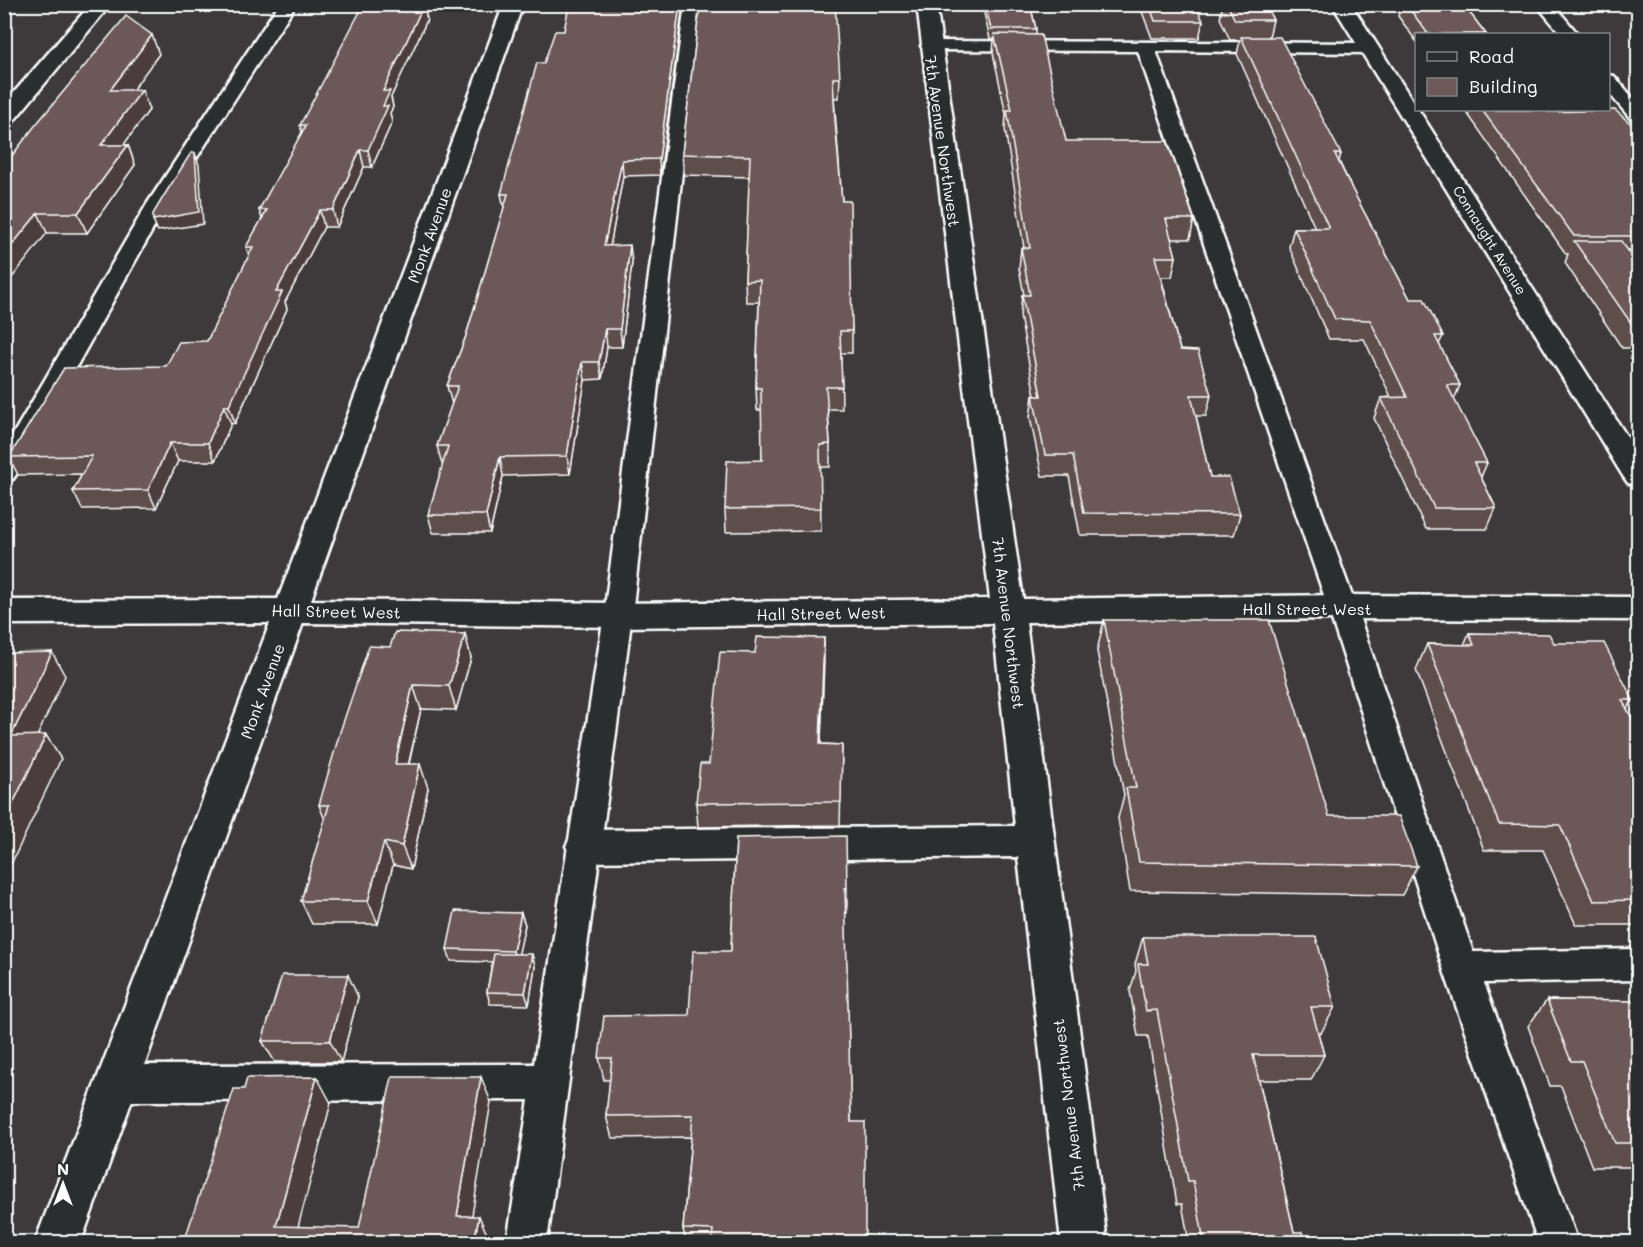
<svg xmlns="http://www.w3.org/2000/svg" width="1643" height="1247" viewBox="0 0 1643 1247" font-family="Mali,sans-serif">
<rect width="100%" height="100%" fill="#3e3a3b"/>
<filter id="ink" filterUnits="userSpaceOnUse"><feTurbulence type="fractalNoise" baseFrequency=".0167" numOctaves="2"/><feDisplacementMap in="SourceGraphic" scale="12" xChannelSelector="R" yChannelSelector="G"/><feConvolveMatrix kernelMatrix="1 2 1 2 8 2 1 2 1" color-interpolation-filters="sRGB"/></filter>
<g filter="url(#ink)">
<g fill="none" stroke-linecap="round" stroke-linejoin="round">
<!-- lane casing -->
<g stroke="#fff" stroke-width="5">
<g id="lane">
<polygon points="279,4 296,4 167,204 17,473 13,479 4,481 4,450 147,204"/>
<polygon points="685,4 701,4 632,615 547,1242 507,1242 529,1100 117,1101 104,1096 98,1083 104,1070 117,1065 534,1064 604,615"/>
<polygon points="1536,4 1553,4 1578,34 1561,34"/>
<polygon points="930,41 1368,43 1377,48 1368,53 1156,51 1356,607 1473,952 1638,949 1638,980 1484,983 1578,1242 1538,1242 1443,968 1328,607 1138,51 924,50 921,46"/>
<polygon points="1608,75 1614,76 1638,104 1638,120 1631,119 1608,92"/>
</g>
</g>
<!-- street casing -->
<g stroke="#fff" stroke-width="5">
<g id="street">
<polygon points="91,4 111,4 12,123 4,124 4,104"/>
<polygon points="504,4 523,4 311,600 618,603 990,599 917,4 936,4 1023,599 1342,595 1638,597 1638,620 1342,619 1026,622 1107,1242 1061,1242 1018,857 585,862 572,857 566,846 572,835 585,830 1015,826 993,623 618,627 303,623 81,1242 35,1242 270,623 4,624 4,600 278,599"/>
<polygon points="1332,4 1351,4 1638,454 1638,485 1628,483 1623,476"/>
</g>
</g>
<!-- lane -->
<use href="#lane" fill="#2a2d2e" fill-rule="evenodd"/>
<!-- street -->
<use href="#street" fill="#2a2d2e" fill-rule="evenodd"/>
</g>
<!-- wall -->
<g fill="#5d4d4c" stroke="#fff" stroke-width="1.5">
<polygon points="424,4 427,20 391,97 393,107 390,113 392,122 372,167 364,167 337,227 324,227 285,302 287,309 235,423 231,424 215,461 178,461 156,508 82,509 73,491 82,474 18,475 9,457 166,366 207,341 249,256 246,247 262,219 259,210 302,133 300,125"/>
<polygon points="582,4 681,4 682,12 660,175 623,176 610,246 632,262 622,347 607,347 602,379 585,380 570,474 503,476 490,533 433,533 428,515 443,464 442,464 437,446 452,404 447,386 466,336 504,208 501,194 544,63 564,31"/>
<polygon points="700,4 840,78 839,98 834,98 852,331 852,353 841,353 842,409 828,409 830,444 830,467 820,467 821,531 726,532 725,509 762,460 762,410 757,410 756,388 759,302 746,302 745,281 750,177 684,175 682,154"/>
<polygon points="982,4 1030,4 1036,29 1036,35 1066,141 1194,219 1190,239 1171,239 1176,257 1172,277 1161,277 1180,350 1211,395 1206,416 1196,416 1210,477 1240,514 1234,535 1080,535 1069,476 1042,476 1030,417 1033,396 1035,396 1020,316 1022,295 1024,295 1019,268 1021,248 1024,248 1005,129 1006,114 993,53 994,39 990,39"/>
<polygon points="1139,4 1195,4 1203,21 1199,38 1152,38"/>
<polygon points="1223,4 1265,4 1273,20 1269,37 1341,154 1339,161 1353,191 1410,299 1443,336 1439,344 1460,385 1454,400 1487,463 1481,477 1496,508 1487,529 1426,529 1374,418 1381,398 1391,397 1364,339 1329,339 1289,247 1294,228 1315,228 1237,54 1240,40 1230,40 1220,18"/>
<polygon points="1402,4 1463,4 1486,34 1416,34 1416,41 1398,16"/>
<polygon points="159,54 132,90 142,90 149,110 123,145 128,145 135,165 87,233 47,233 4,166"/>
<polygon points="1465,110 1546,110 1548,112 1638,130 1638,249 1628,250 1638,264 1638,358 1630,348 1622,348 1565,263 1568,254 1566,254"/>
<polygon points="1104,620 1329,816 1417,866 1402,895 1130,891 1118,818 1124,795 1097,651"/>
<polygon points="1469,633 1554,643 1633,700 1627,709 1638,729 1638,925 1576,925 1543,850 1484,850 1416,670 1427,644 1464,645"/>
<polygon points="465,634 471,658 456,710 421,709 409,764 428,788 411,869 393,865 378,924 312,924 301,901 325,820 319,805 390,647"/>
<polygon points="824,638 821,744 842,745 840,825 698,827 696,803 709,764 755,653"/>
<polygon points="736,838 847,888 847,913 845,913 851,1122 865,1241 915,1242 686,1242 683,1229 691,1137 612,1138 606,1116 610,1080 604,1080 599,1058 689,1015 731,951"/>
<polygon points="521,913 525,925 518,954 535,966 529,1005 490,1004 487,992 492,962 451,961 447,949"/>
<polygon points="1143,937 1335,1007 1321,1033 1318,1033 1324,1055 1311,1080 1259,1080 1294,1232 1305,1242 1189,1242 1182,1204 1177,1204 1148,1036 1138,1036 1130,991 1136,971 1135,964"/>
<polygon points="358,997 341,1062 275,1062 262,1041"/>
<polygon points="1547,1000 1638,1001 1638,1167 1592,1167 1561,1086 1550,1086 1528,1026"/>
</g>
<!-- shaded-wall -->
<g fill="#4c3e3e" stroke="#fff" stroke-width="1.5">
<polygon points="424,4 427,20 391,97 393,107 390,113 392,122 372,167 368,150 383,106 383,91"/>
<polygon points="680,4 681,4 682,12 660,175 659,159"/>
<polygon points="152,35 159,54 118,110 110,90"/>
<polygon points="142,90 149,110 109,165 101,145"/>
<polygon points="128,145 135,165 87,233 78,213"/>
<polygon points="360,150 364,167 337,227 333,210"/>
<polygon points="195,153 199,165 203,224 158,231 153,220"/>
<polygon points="622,160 623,176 607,263 604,246"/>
<polygon points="320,210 324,227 285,302 287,309 235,423 229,406 276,292"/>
<polygon points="38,213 47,233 4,288 4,255"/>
<polygon points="630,245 632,262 622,347 620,329"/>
<polygon points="605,329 607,347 602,379 599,362"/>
<polygon points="582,362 585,380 570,474 567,456"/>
<polygon points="224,406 231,424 215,461 208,443"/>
<polygon points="170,443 178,461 156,508 148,490"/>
<polygon points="500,457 503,476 490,533 486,515"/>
<polygon points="465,634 471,658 456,710 449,686"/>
<polygon points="824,638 824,662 820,767 820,744"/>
<polygon points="52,652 65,676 26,760 11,736"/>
<polygon points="413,685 421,709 403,788 395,764"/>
<polygon points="46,735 61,759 4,879 4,822"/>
<polygon points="420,764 428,788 411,869 402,846"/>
<polygon points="384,842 393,865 378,924 368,901"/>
<polygon points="521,913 525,925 517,962 513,951"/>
<polygon points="532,954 535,966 529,1005 525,993"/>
<polygon points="348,975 358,997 341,1062 330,1041"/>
<polygon points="317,1077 331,1103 294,1242 276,1226"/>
<polygon points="481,1077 491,1102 468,1239 457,1216"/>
<polygon points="479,1216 489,1239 489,1242 474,1242"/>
</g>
<!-- building -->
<g fill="#6c5958" stroke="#fff" stroke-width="1.5">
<polygon points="364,4 424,4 383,91 390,91 383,106 388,106 368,150 360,150 333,210 320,210 276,292 282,292 229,406 224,406 208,443 170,443 148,490 73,491 92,456 9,457 64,368 166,366 179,342 207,341 253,247 246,247 267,210 259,210 306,125 300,125"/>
<polygon points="582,4 680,4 659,159 622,160 604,246 630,245 620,329 605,329 599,362 582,362 567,456 500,457 486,515 428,515 448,446 437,446 458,386 447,386 466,336 508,194 501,194 537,63 544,63 555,31 564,31 569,5"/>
<polygon points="700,4 835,4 840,78 833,78 835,120 842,201 850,201 852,331 840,331 842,387 826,387 830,444 820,445 821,508 725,509 727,461 762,460 761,388 756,388 760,280 745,281 750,156 682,154"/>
<polygon points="985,4 1030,4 1036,29 991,29"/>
<polygon points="1149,4 1195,4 1203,21 1155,21"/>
<polygon points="1227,4 1265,4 1273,20 1235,20"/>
<polygon points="1406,4 1463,4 1486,34 1428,34"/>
<polygon points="126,16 152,35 110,90 142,90 101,145 128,145 78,213 38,213 4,255 4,166 34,127"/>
<polygon points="994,34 1041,35 1066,141 1167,141 1194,219 1166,219 1176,257 1155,257 1180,350 1198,351 1211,395 1191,395 1210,477 1229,477 1240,514 1084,513 1073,455 1045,455 1033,396 1041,396 1022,295 1030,295 1021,248 1030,248 1007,110 1012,110"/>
<polygon points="1241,37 1280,37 1341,154 1335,154 1353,191 1410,299 1424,299 1443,336 1435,336 1460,385 1447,385 1487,463 1474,463 1496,508 1434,508 1381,398 1407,397 1370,320 1335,319 1294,228 1329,228"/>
<polygon points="1482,110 1546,110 1548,112 1615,110 1638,130 1638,232 1631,232 1635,236 1574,236"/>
<polygon points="191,153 195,153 199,212 153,220 153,214 165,194"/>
<polygon points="1574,241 1621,241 1638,264 1638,325 1633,326"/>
<polygon points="1104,620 1269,620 1329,816 1399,816 1417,866 1139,862 1126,788 1136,788"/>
<polygon points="395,632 465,634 449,686 413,685 395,764 420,764 402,846 384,842 368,901 301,901 329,805 319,805 340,732 369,646 390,647"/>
<polygon points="1469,633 1549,634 1554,643 1604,643 1633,700 1622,700 1638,729 1638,900 1594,901 1560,825 1499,824 1427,644 1474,645"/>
<polygon points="757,637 824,638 820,744 842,745 841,802 696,803 700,764 709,764 720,652 755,653"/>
<polygon points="52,652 11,736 46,735 4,822 4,653"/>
<polygon points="846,836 847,888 845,888 851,1122 865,1122 865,1241 915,1241 915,1242 712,1242 713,1230 683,1229 693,1115 606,1116 612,1058 599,1058 604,1016 689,1015 693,951 731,951 736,838"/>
<polygon points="455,911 521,913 513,951 447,949"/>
<polygon points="1143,937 1316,937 1335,1007 1311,1007 1324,1055 1253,1055 1294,1232 1302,1232 1305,1242 1204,1242 1193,1181 1188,1181 1157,1010 1146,1011 1138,964 1148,964"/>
<polygon points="494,954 532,954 525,993 487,992"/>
<polygon points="282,975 348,975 330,1041 262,1041"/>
<polygon points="1547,1000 1638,1001 1638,1143 1615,1143 1582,1061 1571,1061"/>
<polygon points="317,1077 276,1226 359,1228 392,1077 481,1077 457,1216 479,1216 474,1242 184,1242 234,1089 244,1089 247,1078"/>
</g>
</g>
<g text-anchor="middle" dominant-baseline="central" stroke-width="4.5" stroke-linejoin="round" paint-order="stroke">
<!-- far-street labels -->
<g font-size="14" fill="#fff" stroke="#2a2d2e">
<text transform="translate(1490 240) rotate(58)">Connaught Avenue</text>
</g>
<!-- street labels -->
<g font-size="16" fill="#fff" stroke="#2a2d2e">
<text transform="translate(943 141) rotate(82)">7th Avenue Northwest</text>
<text transform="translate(429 235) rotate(-70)">Monk Avenue</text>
<text x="1307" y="608">Hall Street West</text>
<text transform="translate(336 611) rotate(1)">Hall Street West</text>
<text transform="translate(821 613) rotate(-1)">Hall Street West</text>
<text transform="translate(1009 623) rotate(83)">7th Avenue Northwest</text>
<text transform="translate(262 691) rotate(-70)">Monk Avenue</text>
<text transform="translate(1068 1105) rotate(-97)">7th Avenue Northwest</text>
</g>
</g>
<!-- margin -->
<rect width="1643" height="1247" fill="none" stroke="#2a2d2e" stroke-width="24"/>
<rect x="12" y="12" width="1619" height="1223" fill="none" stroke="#fff" stroke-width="2" filter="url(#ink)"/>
<!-- legend -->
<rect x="1415" y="33" width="195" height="78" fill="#2a2d2e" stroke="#7f8182" stroke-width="1.5"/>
<rect x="1427" y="52" width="30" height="9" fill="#2a2d2e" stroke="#7f8182" stroke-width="1.5"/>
<text x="1469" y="63" font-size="18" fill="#ffffff">Road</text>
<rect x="1427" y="78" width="30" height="18" fill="#6c5958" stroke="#7f8182" stroke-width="1.5"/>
<text x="1469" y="93" font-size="18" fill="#ffffff">Building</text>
<!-- north arrow -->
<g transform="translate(63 1184)" stroke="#2a2d2e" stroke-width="4.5" paint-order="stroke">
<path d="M0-4.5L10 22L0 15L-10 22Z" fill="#ffffff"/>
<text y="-9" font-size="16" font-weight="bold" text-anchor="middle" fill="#ffffff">N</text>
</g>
</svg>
